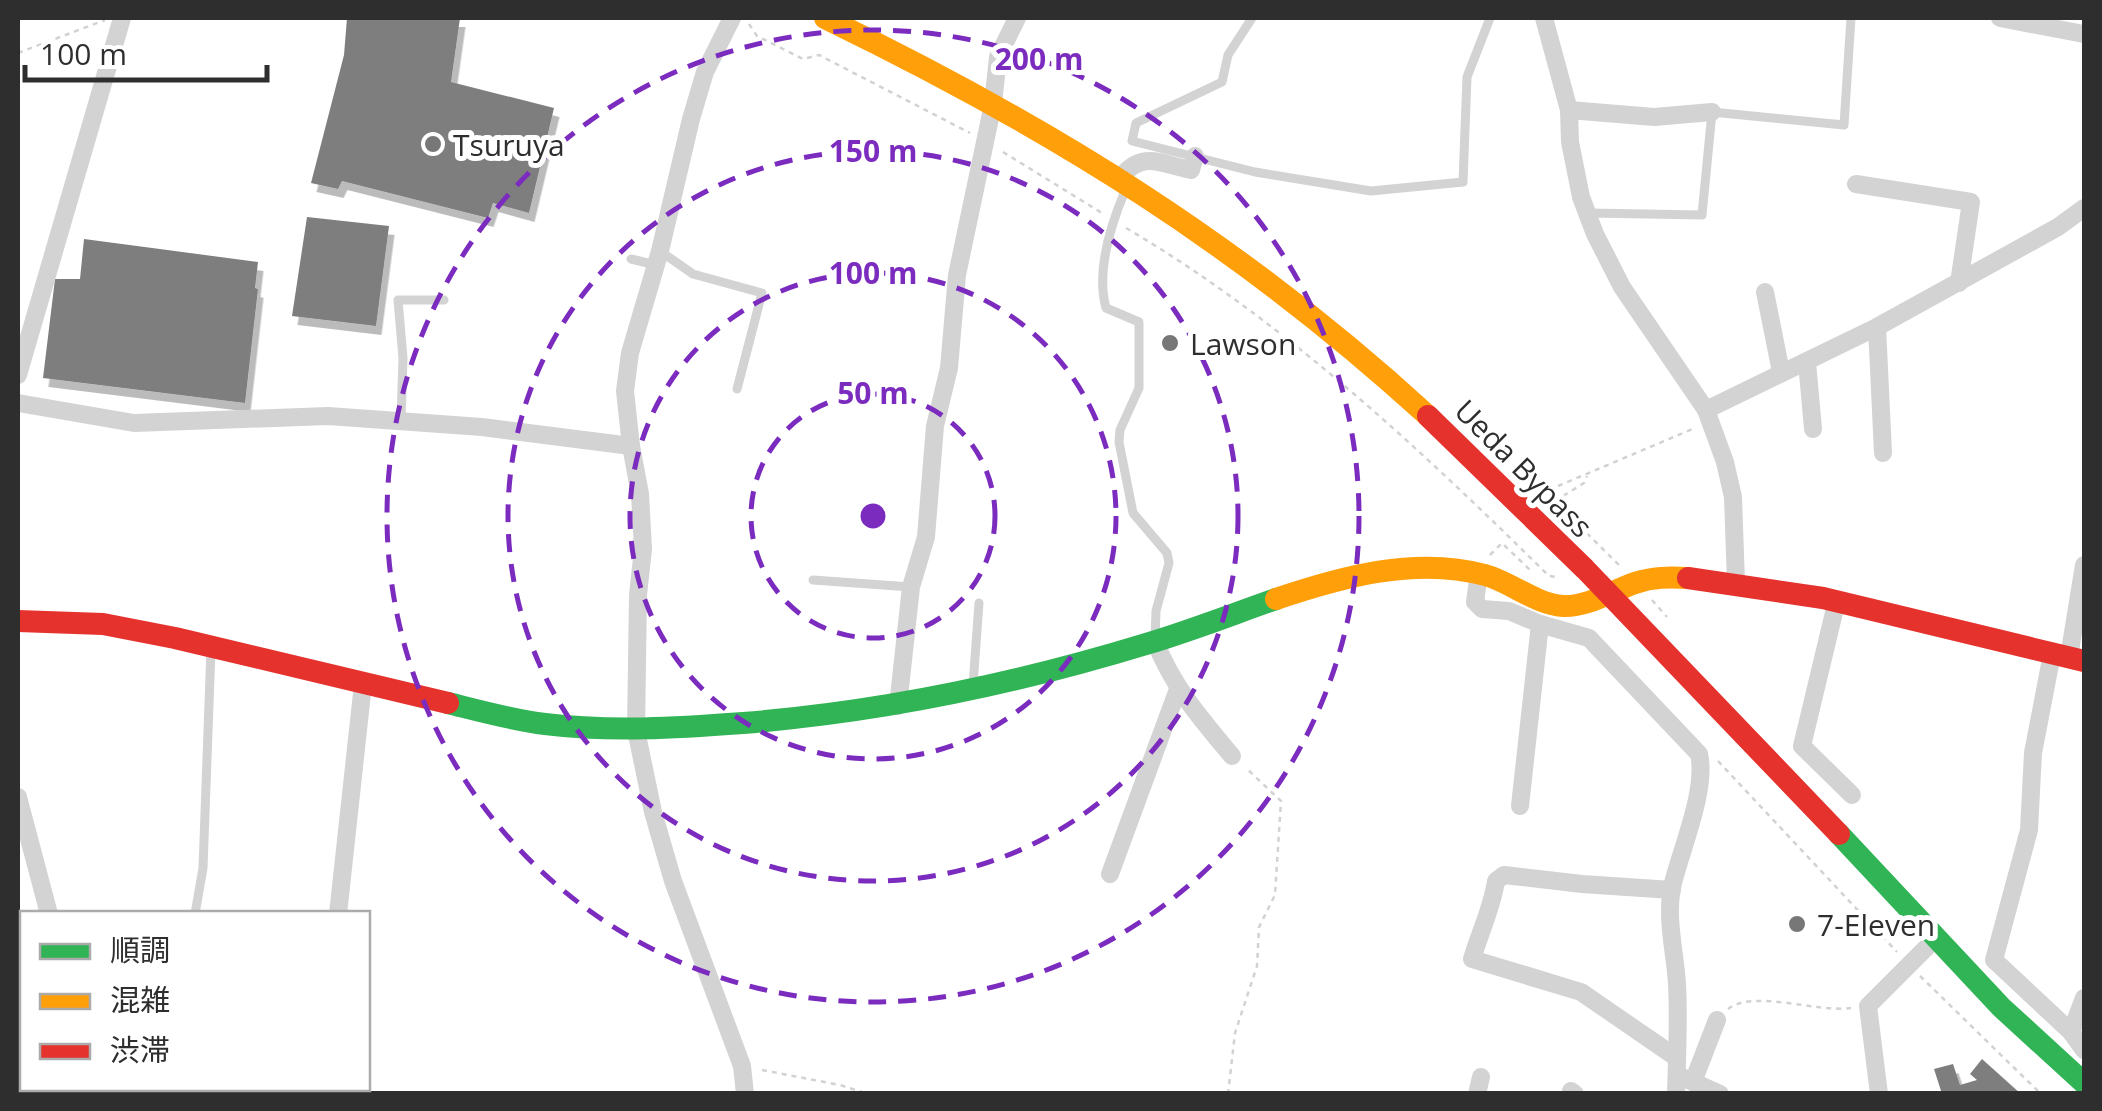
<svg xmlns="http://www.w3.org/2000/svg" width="2102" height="1111" viewBox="0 0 2102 1111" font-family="'Open Sans','Noto Sans JP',sans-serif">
<defs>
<filter id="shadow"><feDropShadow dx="5.5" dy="9" stdDeviation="0" flood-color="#0004"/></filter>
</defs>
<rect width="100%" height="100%" fill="#fff"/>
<!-- building -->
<g fill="#7e7e7e" filter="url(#shadow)">
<polygon points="347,18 460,18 451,82 554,108 529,213 493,203 488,218 342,181 338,189 311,183 344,55"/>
<polygon points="307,217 389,226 376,326 292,316"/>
<polygon points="84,239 258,262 255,288 258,289 245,403 43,378 55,279 80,279"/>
<polygon points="1982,1059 2021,1094 1942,1094 1934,1069 1953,1064 1960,1085 1977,1080 1970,1074"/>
</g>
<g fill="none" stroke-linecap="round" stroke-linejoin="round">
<!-- path -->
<g stroke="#d2d2d2" stroke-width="2.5" stroke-dasharray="5 5" stroke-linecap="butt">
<polyline points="749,24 757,36 803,59 819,55 970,133"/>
<polyline points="18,53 105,20"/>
<polyline points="1003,152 1102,213"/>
<path d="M 1126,228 C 1283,320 1420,449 1549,576 L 1557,577"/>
<polyline points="1537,484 1620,566"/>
<polyline points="1558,486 1695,428"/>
<polyline points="1555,501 1584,483 1587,476"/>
<polyline points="1490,555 1502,543 1530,570"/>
<polyline points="1652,600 1667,617"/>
<polyline points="1718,761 1897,952"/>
<polyline points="1920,976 2041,1094"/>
<path d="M 1728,1009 C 1753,989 1818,1013 1851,1008"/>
<polyline points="762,1070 840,1085 868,1094"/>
<polyline points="1228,1094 1235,1033 1257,966 1259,927 1275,895 1281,801 1246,768"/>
</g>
<!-- lane -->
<g stroke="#d3d3d3" stroke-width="9">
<polyline points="1252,18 1228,55 1222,82 1136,123 1132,141 1255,172 1371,191 1463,182 1467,77 1490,18"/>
<path d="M 1125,191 C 1111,224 1096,272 1106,308 L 1139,322 L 1139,388 L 1120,430 L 1119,442 L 1133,513 L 1167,553 L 1169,563 L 1156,611 L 1155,639"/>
<polyline points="1590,213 1702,215 1712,112 1844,125 1851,18"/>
<polyline points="660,251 693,274 762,293 737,389"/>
<polyline points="631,259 656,265"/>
<polyline points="401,421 403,358 398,300 444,300"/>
<polyline points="813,580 911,587"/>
<polyline points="973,685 979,603"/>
<polyline points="195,914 203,868 211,649"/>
<polyline points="166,1094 173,1088"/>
</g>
<!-- street -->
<g stroke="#d3d3d3" stroke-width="18">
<polyline points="732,18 705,72 691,119 660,251 630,353 625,391 631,446 640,494 643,549 638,595 636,730 653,812 673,881 742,1066 745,1094"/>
<polyline points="1544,18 1569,110 1570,142 1581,197 1595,234 1622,287 1706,410 1725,462 1733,497 1736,583"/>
<polyline points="2000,18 2084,34"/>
<polyline points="1569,110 1654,117 1712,112"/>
<path d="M 1121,177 C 1143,150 1160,164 1191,170 L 1195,156"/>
<polyline points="1856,184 1971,202 1959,283"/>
<polyline points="1765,292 1781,372"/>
<polyline points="1877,327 1883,453"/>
<polyline points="1807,362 1813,429"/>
<polyline points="18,375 122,18"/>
<polyline points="18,403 134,423 328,416 482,427 631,446"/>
<polyline points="1706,410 1877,327 2058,227 2084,208"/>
<path d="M 1479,573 L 1475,602 L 1482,609 L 1509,611 L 1540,624 L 1589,638 L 1699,754 C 1707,789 1682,847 1673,883 C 1665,917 1675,950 1677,984 C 1679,1020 1677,1057 1676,1094"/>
<polyline points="1837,600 1802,746 1852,795"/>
<path d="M 1155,641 C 1173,687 1201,719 1232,756"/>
<polyline points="2052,654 2033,753 2029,830 1994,960 2071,1032 2084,1050"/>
<polyline points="2069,657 2084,565"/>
<polyline points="898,706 911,587 926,537 935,426 949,368 957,275 993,104 998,57 1017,18"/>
<polyline points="18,797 49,914"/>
<polyline points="1520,806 1540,624"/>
<polyline points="1110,874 1178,689"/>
<path d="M 1672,890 L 1582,884 L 1504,875 L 1496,881 C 1492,908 1480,932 1472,959 L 1581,992 L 1677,1058"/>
<polyline points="338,914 363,684"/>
<polyline points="2071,1032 2084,998"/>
<polyline points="1682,1077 1720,1094"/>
<polyline points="1693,1082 1717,1020"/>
<polyline points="105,1088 107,1094"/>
<polyline points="1571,1091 1575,1094"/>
<polyline points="319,1094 320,1088"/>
<polyline points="1477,1094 1481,1077"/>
<polyline points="1879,1094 1868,1006 1934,940"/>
</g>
<!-- fast -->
<g stroke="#30b455" stroke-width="22">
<path d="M 448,703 C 480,711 512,720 545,724 C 610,732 677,728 743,723 C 880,712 1015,684 1146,644 C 1190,631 1233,614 1276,599"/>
<polyline points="1839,834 2001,1007 2084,1083"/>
</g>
<!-- slow -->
<g stroke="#ff9f0a" stroke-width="22">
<path d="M 825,18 C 1052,128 1241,245 1428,416"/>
<path d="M 1276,599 C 1341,577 1416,556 1485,575 C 1511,582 1535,604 1563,606 C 1588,607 1612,591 1635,583 C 1653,577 1669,577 1688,578"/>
</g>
<!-- jam -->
<g stroke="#e5322d" stroke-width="22">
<polyline points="1428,416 1585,569 1839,834"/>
<polyline points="1688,578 1823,598 2084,661"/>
<polyline points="18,621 103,624 175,638 448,703"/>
</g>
</g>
<!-- distance rings -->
<g fill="none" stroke="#7b2cbf" stroke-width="5" stroke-dasharray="18 12">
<circle cx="873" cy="516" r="122"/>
<circle cx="873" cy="516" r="243"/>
<circle cx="873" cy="516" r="365"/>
<circle cx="873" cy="516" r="486"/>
</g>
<!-- markers -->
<g fill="#777" stroke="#fff" stroke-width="4">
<circle cx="433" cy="144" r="10"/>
<circle cx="1170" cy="343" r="10"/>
<circle cx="1797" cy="924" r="10"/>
</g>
<g text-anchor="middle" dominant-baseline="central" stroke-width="10" stroke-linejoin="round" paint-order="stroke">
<!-- poi labels -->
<g font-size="30" fill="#2e2e2e" stroke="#fff" text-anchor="start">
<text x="453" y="144">Tsuruya</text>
<text x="1190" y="343">Lawson</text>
<text x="1817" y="924">7-Eleven</text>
</g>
<!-- street labels -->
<g font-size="30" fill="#2e2e2e" stroke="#fff">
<text transform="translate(1524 468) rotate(45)">Ueda Bypass</text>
</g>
</g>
<circle cx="873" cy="516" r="15" fill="#7b2cbf" stroke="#fff" stroke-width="5"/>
<g font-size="30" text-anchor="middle" font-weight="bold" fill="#7b2cbf" stroke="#fff" stroke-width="10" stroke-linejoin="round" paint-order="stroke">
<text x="1039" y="70">200 m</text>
<text x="873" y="162">150 m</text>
<text x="873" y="284">100 m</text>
<text x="873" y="404">50 m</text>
</g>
<!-- border -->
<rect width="2102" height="1111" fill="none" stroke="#2e2e2e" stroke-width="40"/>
<!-- legend -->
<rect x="20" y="911" width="350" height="180" fill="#ffffff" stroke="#ababab" stroke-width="2.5"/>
<rect x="40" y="944" width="50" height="15" fill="#30b455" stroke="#ababab" stroke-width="2.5"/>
<text x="110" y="961" font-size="30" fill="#2e2e2e">順調</text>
<rect x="40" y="994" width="50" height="15" fill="#ff9f0a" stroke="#ababab" stroke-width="2.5"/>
<text x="110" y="1011" font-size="30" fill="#2e2e2e">混雑</text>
<rect x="40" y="1044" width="50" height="15" fill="#e5322d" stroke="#ababab" stroke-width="2.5"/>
<text x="110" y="1061" font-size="30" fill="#2e2e2e">渋滞</text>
<!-- scale -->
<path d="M25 65v15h242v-15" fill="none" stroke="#2e2e2e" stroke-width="5"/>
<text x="40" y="65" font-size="30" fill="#2e2e2e" stroke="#ffffff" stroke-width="8" paint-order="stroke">100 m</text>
</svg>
